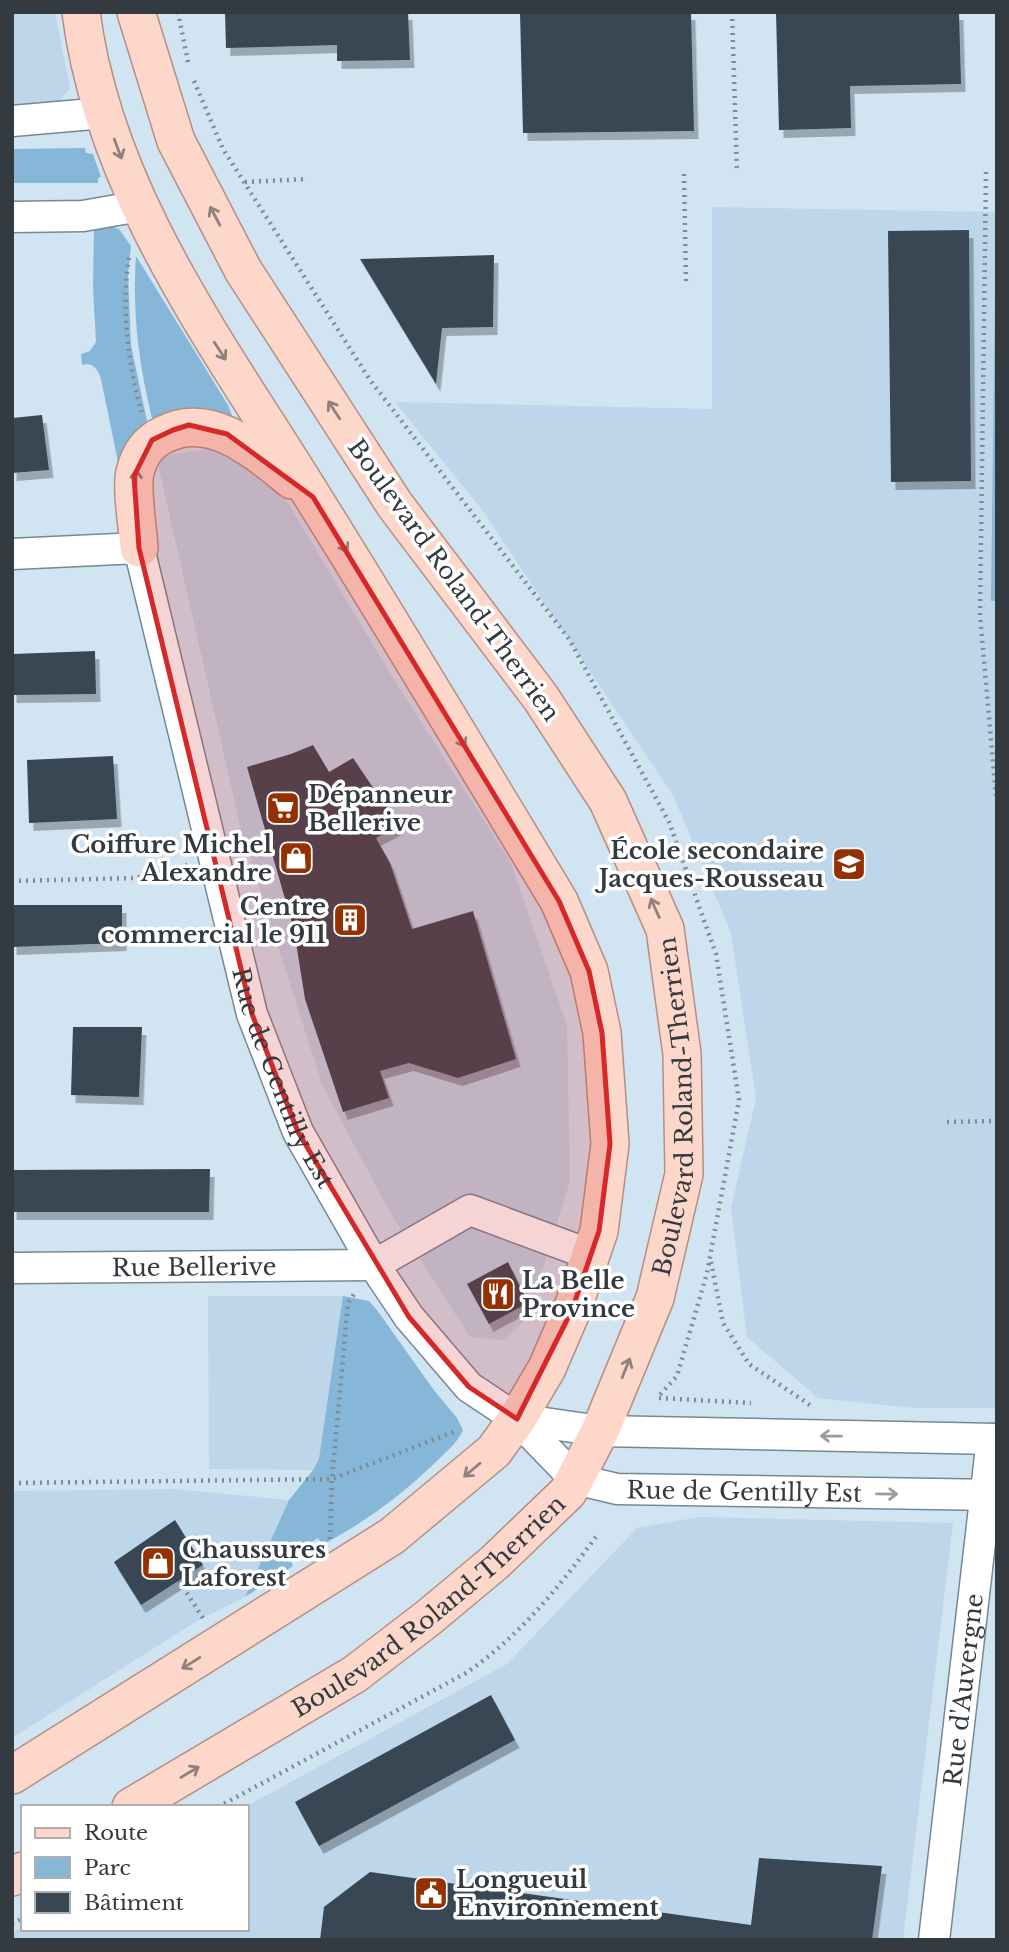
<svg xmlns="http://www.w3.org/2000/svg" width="1009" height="1952" viewBox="0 0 1009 1952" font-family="'Libre Baskerville',serif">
<defs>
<filter id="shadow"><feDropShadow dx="4.5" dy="8" stdDeviation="0" flood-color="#0004"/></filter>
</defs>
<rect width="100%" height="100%" fill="#d1e4f2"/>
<!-- built -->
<g fill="#bdd6e9">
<polygon points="12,12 55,12 70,88 59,102 51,104 12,104"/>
<polygon points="712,207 997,212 997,1408 913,1408 818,1398 747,1337 731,1208 756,1098 731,933 673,795 480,507 395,402 712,409"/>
<polygon points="234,446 272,476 393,678 510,861 567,1025 570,1181 528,1317 505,1340 470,1337 389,1211 322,1084 241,830 156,456"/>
<polygon points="208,1296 343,1296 324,1436 319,1459 313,1470 209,1469"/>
<polygon points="174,1489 289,1500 245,1597 197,1621 12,1738 12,1491"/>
<polygon points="699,1517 953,1523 903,1940 12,1940 12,1933 23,1927 23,1929 247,1929 247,1807 245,1807 507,1664 637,1528"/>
</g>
<!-- green -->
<g fill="#86b6d8">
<polygon points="85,148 86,153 93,154 101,177 98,178 98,183 12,183 12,149"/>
<polygon points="996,212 997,212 997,601 991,601"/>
<path d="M 110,226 L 119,229 L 131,246 L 128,274 L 131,345 L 148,426 L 125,496 L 101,379 C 98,369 93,362 82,365 L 81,354 L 90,351 L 96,342 L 93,287 L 94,227 Z"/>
<path d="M 136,256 L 228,405 L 233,418 L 153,422 C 139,367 132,313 136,256 Z"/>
<path d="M 343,1296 L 369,1301 L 377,1310 L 433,1389 L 457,1418 L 463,1430 C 458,1442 448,1450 439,1459 C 404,1493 366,1522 322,1545 L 318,1538 L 289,1556 L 293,1566 L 245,1597 L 289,1500 L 313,1470 L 319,1459 Z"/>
</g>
<!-- building -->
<g fill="#374753" filter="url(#shadow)">
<polygon points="225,12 408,12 410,60 337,61 337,45 226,48"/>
<polygon points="520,12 691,12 694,131 523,133"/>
<polygon points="776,12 959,12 961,84 850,86 851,128 779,130"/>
<polygon points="969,230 971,481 891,482 888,231"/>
<polygon points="494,255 493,327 442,328 436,384 360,259"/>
<polygon points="42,415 49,470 12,473 12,418"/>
<polygon points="95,651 96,694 12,695 12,654"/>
<polygon points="313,745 329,772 353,758 399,826 376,838 390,863 412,929 473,911 516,1059 458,1078 409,1063 380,1071 389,1098 343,1112 305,999 294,930 247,767 291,754"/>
<polygon points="113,756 117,819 29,823 27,760"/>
<polygon points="12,905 122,905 122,943 12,947"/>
<polygon points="73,1027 142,1027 139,1097 71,1095"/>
<polygon points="210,1169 209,1212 12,1212 12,1170"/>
<polygon points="508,1262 528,1303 489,1324 467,1284"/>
<polygon points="175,1520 203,1565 141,1605 114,1562"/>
<polygon points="491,1695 515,1740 319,1846 295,1802"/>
<polygon points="759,1858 882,1866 872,1940 320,1940 324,1907 370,1872 751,1925"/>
</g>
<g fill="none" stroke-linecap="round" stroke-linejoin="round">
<!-- minor casing -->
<g stroke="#778895" stroke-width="33">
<g id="minor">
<polyline points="12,121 104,113"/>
<polyline points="12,217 83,216 140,206"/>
<path id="s1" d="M 12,554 L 139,548 L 252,1014 L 298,1132 L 374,1265 L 409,1317 L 469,1387 L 517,1419 L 575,1479 L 617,1489 L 997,1495"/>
<path id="s2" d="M 12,1268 L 374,1265 L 470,1210 L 591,1255"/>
<polyline points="517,1419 600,1431 997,1439"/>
<path id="s3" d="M 934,1940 L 992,1439"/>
</g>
</g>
<!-- major casing -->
<g stroke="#b68e83" stroke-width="40">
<g id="major">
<path d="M 139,548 C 138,528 131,490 135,472 C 139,456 148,442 163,435 C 210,410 256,451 292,480"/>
<path d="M 12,1775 L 392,1536 L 494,1451 L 517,1419 L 547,1368 L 572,1310 L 599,1231 L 610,1144 L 602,1033 L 589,971 L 559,901 C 478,767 397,632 314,499 C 220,347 104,194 81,12"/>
<path id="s4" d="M 131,1807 L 355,1674 L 428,1618 L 494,1563 L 568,1492 L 600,1431 L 655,1298 L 684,1174 L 682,1054 L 665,929 L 608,801 L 541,698 L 395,505 L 243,270 L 176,141 L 136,12"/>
<polyline points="12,1877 23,1871"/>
</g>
</g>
<!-- path -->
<g stroke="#7e8a94" stroke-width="4.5" stroke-dasharray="2 5" stroke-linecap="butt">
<polyline points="178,12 188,62"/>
<polyline points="732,12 737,173"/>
<polyline points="194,81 223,149 370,380 569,639 669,822 716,954 739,1100 707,1273 677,1376 658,1397"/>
<polyline points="986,172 980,615 996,796"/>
<polyline points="684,174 686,283"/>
<polyline points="245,182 308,179"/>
<path d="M 129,258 C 121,302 128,369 142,412"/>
<polyline points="12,881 136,878 188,865"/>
<polyline points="947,1122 997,1121"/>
<polyline points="711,1262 723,1323 749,1364 810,1405"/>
<polyline points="659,1398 751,1403"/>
<polyline points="12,1483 332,1479 456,1431"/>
<polyline points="330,1539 332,1479 348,1303 354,1294"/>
<polyline points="179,1581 203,1618"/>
<path d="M 218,1807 L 466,1673 C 520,1636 560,1586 598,1534"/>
<polyline points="12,1924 23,1918"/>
</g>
<!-- minor -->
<use href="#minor" stroke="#fff" stroke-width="30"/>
<!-- major -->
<use href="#major" stroke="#fdd7ca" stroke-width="37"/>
</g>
<!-- one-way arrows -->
<defs><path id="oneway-shaft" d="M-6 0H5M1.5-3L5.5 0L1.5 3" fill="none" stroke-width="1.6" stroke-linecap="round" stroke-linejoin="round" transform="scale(1.75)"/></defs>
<g stroke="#8e817e">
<use href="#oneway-shaft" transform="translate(118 149) rotate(69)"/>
<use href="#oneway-shaft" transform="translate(215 216) rotate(-118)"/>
<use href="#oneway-shaft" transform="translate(220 351) rotate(57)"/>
<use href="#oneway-shaft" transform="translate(334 410) rotate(-123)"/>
<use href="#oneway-shaft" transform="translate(136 480) rotate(-87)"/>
<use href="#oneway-shaft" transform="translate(342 543) rotate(59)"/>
<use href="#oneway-shaft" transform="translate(460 738) rotate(59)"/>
<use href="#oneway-shaft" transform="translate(655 908) rotate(-114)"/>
<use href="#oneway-shaft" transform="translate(626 1368) rotate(-68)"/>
<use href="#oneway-shaft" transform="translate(472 1470) rotate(140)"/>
<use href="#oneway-shaft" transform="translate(191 1663) rotate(148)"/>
<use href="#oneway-shaft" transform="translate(190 1772) rotate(-31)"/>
</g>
<g stroke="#999ca0">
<use href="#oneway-shaft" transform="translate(831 1436) rotate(-179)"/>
<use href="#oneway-shaft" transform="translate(887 1494) rotate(1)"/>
</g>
<!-- marked area -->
<path fill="#d62828" fill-opacity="0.2" stroke="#d62828" stroke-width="5" stroke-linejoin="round" d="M 189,425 L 227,434 L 313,497 L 559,901 L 589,971 L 602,1033 L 610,1144 L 599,1231 L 572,1310 L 517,1419 L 469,1387 L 409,1317 L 298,1132 L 252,1014 L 139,548 L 134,476 L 152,440 L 173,430 Z"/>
<!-- icons -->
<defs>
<g id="supermarket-square" transform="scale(1.75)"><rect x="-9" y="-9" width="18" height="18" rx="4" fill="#953001" stroke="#fff"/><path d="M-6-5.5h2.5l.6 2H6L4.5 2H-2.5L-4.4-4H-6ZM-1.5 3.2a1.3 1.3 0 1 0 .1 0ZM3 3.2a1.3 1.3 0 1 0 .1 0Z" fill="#fff"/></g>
<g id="shop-square" transform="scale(1.75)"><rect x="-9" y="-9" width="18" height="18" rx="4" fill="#953001" stroke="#fff"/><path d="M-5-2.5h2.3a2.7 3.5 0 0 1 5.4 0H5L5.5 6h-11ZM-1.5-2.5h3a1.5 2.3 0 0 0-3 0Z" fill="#fff"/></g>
<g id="school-square" transform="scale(1.75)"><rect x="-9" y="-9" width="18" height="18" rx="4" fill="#953001" stroke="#fff"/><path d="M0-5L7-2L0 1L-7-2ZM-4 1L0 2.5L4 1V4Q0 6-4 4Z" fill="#fff"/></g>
<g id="building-square" transform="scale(1.75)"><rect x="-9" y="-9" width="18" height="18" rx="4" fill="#953001" stroke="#fff"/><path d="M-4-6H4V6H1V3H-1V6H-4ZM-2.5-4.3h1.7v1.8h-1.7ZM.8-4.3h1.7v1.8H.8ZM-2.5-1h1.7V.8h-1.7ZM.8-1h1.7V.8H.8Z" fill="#fff"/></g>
<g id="restaurant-square" transform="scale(1.75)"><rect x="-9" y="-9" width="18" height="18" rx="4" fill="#953001" stroke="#fff"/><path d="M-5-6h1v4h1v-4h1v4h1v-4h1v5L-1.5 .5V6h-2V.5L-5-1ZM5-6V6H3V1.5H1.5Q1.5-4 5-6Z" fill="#fff"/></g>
<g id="civic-square" transform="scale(1.75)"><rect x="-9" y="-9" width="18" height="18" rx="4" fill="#953001" stroke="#fff"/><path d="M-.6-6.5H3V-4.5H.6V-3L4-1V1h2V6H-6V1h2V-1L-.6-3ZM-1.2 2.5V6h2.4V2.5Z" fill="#fff"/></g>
</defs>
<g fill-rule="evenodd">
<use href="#supermarket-square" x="283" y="808"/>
<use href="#shop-square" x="296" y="858"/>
<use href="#school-square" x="849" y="864"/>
<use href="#building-square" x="350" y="920"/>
<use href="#restaurant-square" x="498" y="1294"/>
<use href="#shop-square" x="158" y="1563"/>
<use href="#civic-square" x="431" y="1893"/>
</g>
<g text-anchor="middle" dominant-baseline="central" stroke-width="7" stroke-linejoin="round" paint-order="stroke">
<!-- street labels -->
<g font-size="24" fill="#333a40" stroke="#fff">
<text transform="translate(454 580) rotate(54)">Boulevard Roland-Therrien</text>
<text stroke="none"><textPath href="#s1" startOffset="677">Rue de Gentilly Est</textPath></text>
<text stroke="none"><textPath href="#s4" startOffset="948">Boulevard Roland-Therrien</textPath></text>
<text stroke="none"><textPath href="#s2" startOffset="182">Rue Bellerive</textPath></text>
<text stroke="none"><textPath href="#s1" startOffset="1353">Rue de Gentilly Est</textPath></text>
<text stroke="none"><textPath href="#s4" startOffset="360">Boulevard Roland-Therrien</textPath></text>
<text stroke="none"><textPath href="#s3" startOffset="252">Rue d'Auvergne</textPath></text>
</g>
<!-- poi labels -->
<g font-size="24" font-weight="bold" fill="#333a40" stroke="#fff" text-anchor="start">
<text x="308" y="794">Dépanneur<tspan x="308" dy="28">Bellerive</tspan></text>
<text x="272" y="844" text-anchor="end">Coiffure Michel<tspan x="272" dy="28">Alexandre</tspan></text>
<text x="824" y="850" text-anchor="end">École secondaire<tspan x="824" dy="28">Jacques-Rousseau</tspan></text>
<text x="326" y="906" text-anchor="end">Centre<tspan x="326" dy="28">commercial le 911</tspan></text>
<text x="522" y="1280">La Belle<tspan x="522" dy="28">Province</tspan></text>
<text x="182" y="1549">Chaussures<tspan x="182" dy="28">Laforest</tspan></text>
<text x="456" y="1879">Longueuil<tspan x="456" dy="28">Environnement</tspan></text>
</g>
</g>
<!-- border -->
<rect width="1009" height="1952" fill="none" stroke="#333a40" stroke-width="28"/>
<!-- legend -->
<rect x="21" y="1805" width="228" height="126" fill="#ffffff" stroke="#adb0b3" stroke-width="2"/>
<rect x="35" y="1828" width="35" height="10" fill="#fdd7ca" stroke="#adb0b3" stroke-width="2"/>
<text x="84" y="1840" font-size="21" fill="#333a40">Route</text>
<rect x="35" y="1857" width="35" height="21" fill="#86b6d8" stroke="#adb0b3" stroke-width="2"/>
<text x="84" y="1875" font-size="21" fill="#333a40">Parc</text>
<rect x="35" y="1892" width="35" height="21" fill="#374753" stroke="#adb0b3" stroke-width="2"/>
<text x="84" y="1910" font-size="21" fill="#333a40">Bâtiment</text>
</svg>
